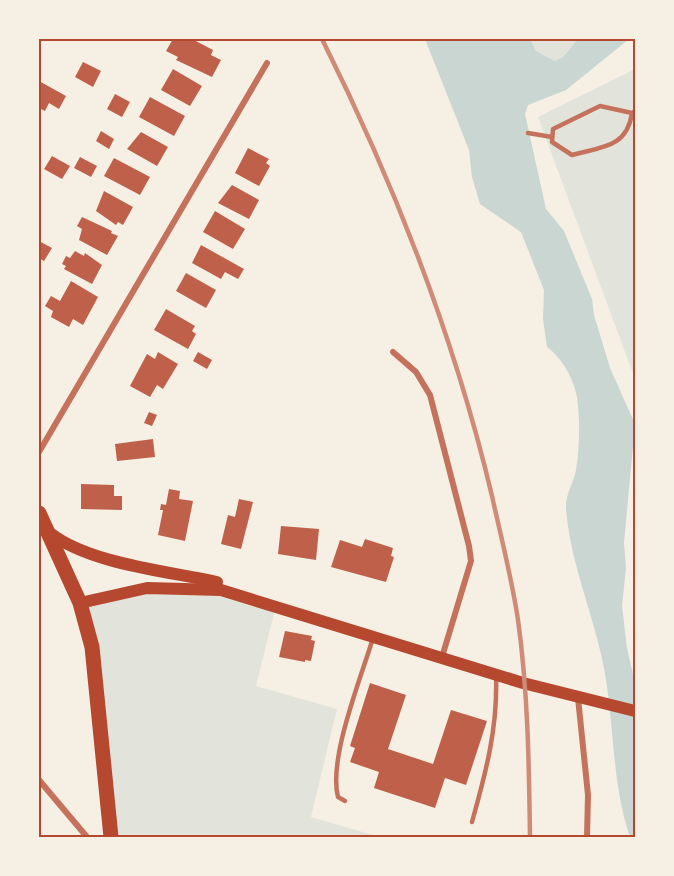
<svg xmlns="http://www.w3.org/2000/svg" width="674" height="876" viewBox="0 0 674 876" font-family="'Source Serif 4',serif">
<rect width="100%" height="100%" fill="#f6efe4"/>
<!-- green -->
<g fill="#e2e4dc">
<polygon points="530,39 578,39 563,57 555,61 536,51"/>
<polygon points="635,69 635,379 538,117"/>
<polygon points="179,587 276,605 256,686 337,709 311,817 380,837 111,837 80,603"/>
</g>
<!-- water -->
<path fill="#c9d6d2" d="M 425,39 L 530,39 L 536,51 L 555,61 L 563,57 L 578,39 L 629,39 L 566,90 L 528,105 L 525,114 L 546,209 L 564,231 L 592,299 L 594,315 L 610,368 L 635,424 L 624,543 L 626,568 L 622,606 L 627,648 L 635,683 L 635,837 L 629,834 C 610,776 615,713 601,654 C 590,606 570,559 566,509 C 565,494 574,483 576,470 C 580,448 580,418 577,397 C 574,379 562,358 547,347 L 543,319 L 544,290 L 521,232 L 480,204 L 472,177 L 469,150 Z"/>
<!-- building -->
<g fill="#bf614a">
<polygon points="173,39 192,39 213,50 211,55 221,60 212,77 176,60 178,57 166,51"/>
<polygon points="83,62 101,71 93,87 75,77"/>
<polygon points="173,69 202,86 190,106 161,90"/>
<polygon points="39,81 66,96 59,109 49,103 45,111 39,108"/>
<polygon points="115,94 130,102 122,117 107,109"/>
<polygon points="150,97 185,116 174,136 139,117"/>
<polygon points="101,131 114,139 109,149 96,141"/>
<polygon points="141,132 168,147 157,166 127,149"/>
<polygon points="248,148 269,159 266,163 270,166 259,186 235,173"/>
<polygon points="52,156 70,166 62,179 44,169"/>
<polygon points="80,157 97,166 91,177 74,168"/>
<polygon points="114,158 150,177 140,195 104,176"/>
<polygon points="232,185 259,200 249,219 218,203"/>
<polygon points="104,191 133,207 123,225 118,222 116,225 96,211"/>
<polygon points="215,211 245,229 233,249 203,232"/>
<polygon points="82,217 112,231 111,233 118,236 107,255 79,240 82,229 77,226"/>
<polygon points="39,241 52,248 44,261 39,258"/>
<polygon points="201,245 244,269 238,279 225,272 221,279 192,263"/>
<polygon points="75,251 84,256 85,253 102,265 92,284 64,269 66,266 62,264 66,256 70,258"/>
<polygon points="186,273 216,290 206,308 176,291"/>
<polygon points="71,281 98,297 83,325 73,319 69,327 51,317 53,311 45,306 51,296 60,301"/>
<polygon points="166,309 195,326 192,331 196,334 188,349 154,330"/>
<polygon points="158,352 178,364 163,389 157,385 150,397 130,386 147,354 155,359"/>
<polygon points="198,352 212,360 207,369 193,361"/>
<polygon points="149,412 157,415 152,426 144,423"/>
<polygon points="153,439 155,457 117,461 115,444"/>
<polygon points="81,484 114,485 114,496 122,496 122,510 81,509"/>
<polygon points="169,489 180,491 179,499 193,501 185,541 158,535 163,510 160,510 161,504 166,505"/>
<polygon points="239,499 253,502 241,549 221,544 228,515 235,517"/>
<polygon points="281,526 319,529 316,560 278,554"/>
<polygon points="365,539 393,548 391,556 394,557 386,582 331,567 340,540 362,547"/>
<polygon points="285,631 312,636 311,640 315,641 311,661 305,660 305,662 279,657"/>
<polygon points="370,683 406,695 388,749 433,764 451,710 487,721 466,785 445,778 435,808 374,788 379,772 350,762 355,748 350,746"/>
</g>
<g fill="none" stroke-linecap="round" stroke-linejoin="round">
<!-- service -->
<g stroke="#c5725c" stroke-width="4.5">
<path d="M 632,113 C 627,148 601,147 572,155 L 552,142 L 553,129 L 600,106 L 632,113 L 635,111"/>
<polyline points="528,133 552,137"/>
<path d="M 345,801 L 338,797 C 328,759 361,678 373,638"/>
<path d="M 472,822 C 486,772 498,727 496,675"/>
</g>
<!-- minor -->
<g stroke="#c5725c" stroke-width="6">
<polyline points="393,352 416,372 430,395 469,546 471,561 442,657"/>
<polyline points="39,452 267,63"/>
<polyline points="578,698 588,795 587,837"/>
<polyline points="39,780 87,837"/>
</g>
<!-- secondary -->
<g stroke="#b5482f" stroke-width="12">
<path d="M 50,533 C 90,564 167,571 217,582"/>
<polyline points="80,603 147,588 221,590 523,683 635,711"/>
</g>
<!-- primary -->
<polyline stroke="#b5482f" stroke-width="15" points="39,513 80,603 92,647 111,837"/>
<!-- rail -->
<path stroke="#cf8b77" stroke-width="4.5" d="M 322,39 C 395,185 454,336 492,496 C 501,537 512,579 518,620 C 528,691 529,765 530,837"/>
</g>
<!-- border -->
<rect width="674" height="876" fill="none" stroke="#f6efe4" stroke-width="81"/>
<rect x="40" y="40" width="594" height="796" fill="none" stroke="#b5482f" stroke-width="2"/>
</svg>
